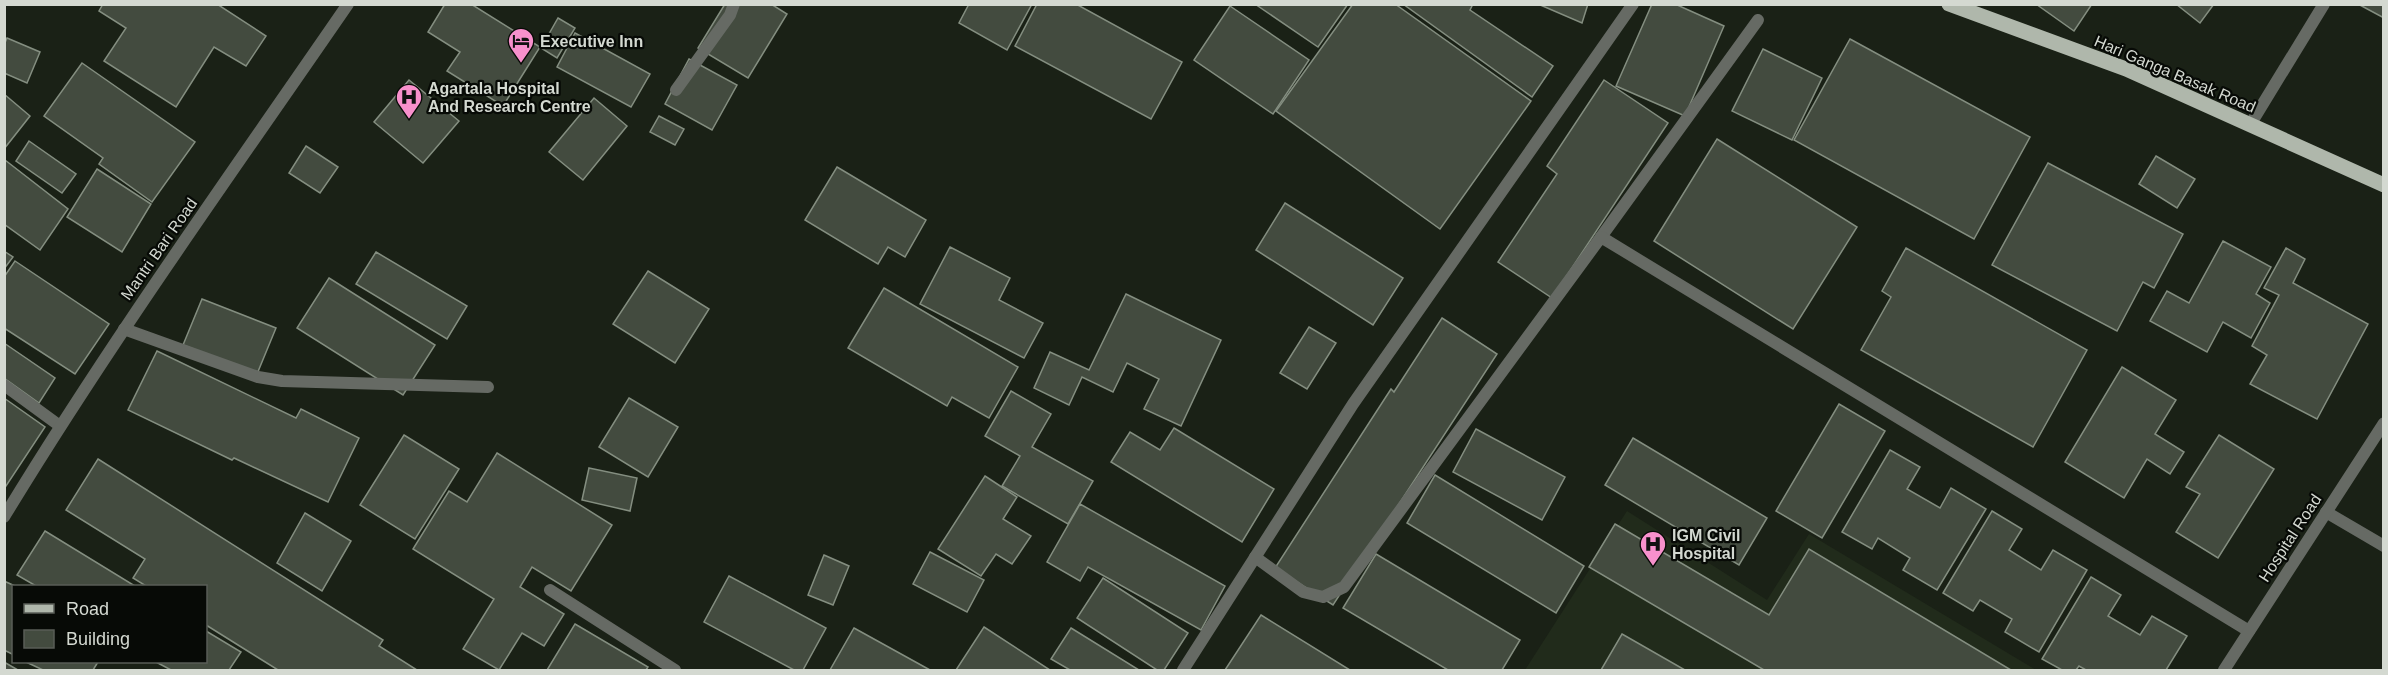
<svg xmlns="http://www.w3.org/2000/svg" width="2388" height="675" viewBox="0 0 2388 675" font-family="Helvetica,sans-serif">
<rect width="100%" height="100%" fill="#1a2116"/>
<!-- built -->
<polygon fill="#212b1b" points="1627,511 1767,600 1809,534 2036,670 1525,670"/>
<!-- building -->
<g fill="#434b3f" stroke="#848e80" stroke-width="1.5">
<polygon points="103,4 217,4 266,36 246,66 214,47 176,107 104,61 126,28 99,11"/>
<polygon points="445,4 471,4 540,47 503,106 447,71 460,52 428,32"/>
<polygon points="725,4 771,4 787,14 748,78 698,48"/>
<polygon points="969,4 1032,4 1007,50 959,23"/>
<polygon points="1037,4 1076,4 1182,62 1151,119 1015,46"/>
<polygon points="1255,4 1348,4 1318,47"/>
<polygon points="1353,4 1395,4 1531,101 1440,229 1276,111"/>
<polygon points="1403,4 1473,4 1470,10 1553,66 1532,97"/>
<polygon points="1538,4 1588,4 1582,23"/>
<polygon points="1652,4 1675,4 1724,26 1685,116 1616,86"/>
<polygon points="2036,4 2092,4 2074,31"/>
<polygon points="2176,4 2214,4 2200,23"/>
<polygon points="2358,4 2384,4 2384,18"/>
<polygon points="1230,6 1309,60 1273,114 1194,60"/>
<polygon points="558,18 575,28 557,58 541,48"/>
<polygon points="575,33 650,74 631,107 557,67"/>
<polygon points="7,38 40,52 27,83 4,73 4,45"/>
<polygon points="1850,39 2030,137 1974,239 1794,140"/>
<polygon points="1763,49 1822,78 1792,140 1732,111"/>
<polygon points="689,59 737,85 712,130 665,104"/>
<polygon points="82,63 195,142 152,202 99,164 103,158 44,116"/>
<polygon points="409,80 459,121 423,163 374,122"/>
<polygon points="1604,80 1668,123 1552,298 1498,262 1557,174 1547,166"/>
<polygon points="4,94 30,116 4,149"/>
<polygon points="594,98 627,126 583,180 549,152"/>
<polygon points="659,116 684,129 675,145 650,132"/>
<polygon points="1717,139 1857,227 1793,329 1654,241"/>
<polygon points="29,141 76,174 62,193 16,161"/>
<polygon points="306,146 338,167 320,193 289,173"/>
<polygon points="2156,156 2195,179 2177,208 2139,184"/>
<polygon points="5,160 68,209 40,250 4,224"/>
<polygon points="2048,163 2183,234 2154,288 2143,282 2117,331 1992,265"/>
<polygon points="837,167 926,220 905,257 888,247 878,264 805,220"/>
<polygon points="97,169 151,204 122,252 67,217"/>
<polygon points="1285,203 1403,278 1373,325 1256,250"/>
<polygon points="2223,241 2271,267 2256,294 2270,303 2251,338 2223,322 2207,352 2150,321 2167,291 2189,303"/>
<polygon points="950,247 1010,278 999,300 1043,323 1024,358 920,304"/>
<polygon points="1906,248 2087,350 2033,447 1861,350 1891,297 1882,291"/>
<polygon points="2286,248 2305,259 2293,283 2368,324 2317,419 2250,384 2267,355 2252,346 2279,295 2264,288"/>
<polygon points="4,251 13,257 4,269"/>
<polygon points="376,252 467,306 447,339 356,284"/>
<polygon points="15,261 109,324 75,374 4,328 4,277"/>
<polygon points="648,271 709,309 675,363 613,324"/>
<polygon points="329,278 435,345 403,395 297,328"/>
<polygon points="884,288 1018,367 989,418 952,397 947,406 848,348"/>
<polygon points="1126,294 1221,340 1181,426 1144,409 1159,379 1127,363 1113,392 1082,377 1069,405 1034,388 1050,352 1089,370"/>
<polygon points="202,299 276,328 257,374 183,345"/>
<polygon points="1442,318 1497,354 1333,605 1275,568 1391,389 1394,392"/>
<polygon points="1309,327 1336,343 1307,389 1280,373"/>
<polygon points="4,343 55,378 39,403 4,378"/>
<polygon points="157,351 296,418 301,409 359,438 328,502 234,458 232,460 128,410"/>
<polygon points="2122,367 2176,400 2155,434 2184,452 2170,474 2147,459 2124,498 2065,462"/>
<polygon points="1011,391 1051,414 1032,447 1093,481 1068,524 1002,486 1020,456 985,436"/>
<polygon points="4,398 45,427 4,489"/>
<polygon points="629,398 678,427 648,477 599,447"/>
<polygon points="1839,404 1885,431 1822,538 1776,511"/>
<polygon points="1174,428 1274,489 1242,542 1111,462 1130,432 1160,450"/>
<polygon points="1476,429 1565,477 1542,520 1453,472"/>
<polygon points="404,435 459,469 415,539 360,505"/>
<polygon points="2219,435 2274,469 2218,558 2176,532 2200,494 2186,487"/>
<polygon points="1633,438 1767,518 1739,565 1605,485"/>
<polygon points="1890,450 1920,467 1907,489 1940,508 1951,488 1986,509 1937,590 1903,570 1910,558 1878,538 1872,549 1842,532"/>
<polygon points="497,453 612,525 571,591 532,567 520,587 564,614 544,646 522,633 499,670 463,649 494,599 413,549 449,491 467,502"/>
<polygon points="98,459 383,640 379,646 417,670 278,670 206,625 206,586 146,586 133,578 145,559 66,510"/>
<polygon points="589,468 637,478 630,511 582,500"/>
<polygon points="1435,475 1584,566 1556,613 1407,523"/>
<polygon points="985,476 1017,497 1003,519 1031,536 1012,564 996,554 981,576 938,549"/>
<polygon points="1080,504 1225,586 1201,630 1088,567 1080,581 1047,562"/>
<polygon points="1992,511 2022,529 2009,550 2041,570 2053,550 2087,570 2039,652 2005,632 2012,619 1980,600 1973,611 1943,593"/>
<polygon points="305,513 351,541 322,591 277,563"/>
<polygon points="1615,524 1769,615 1809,549 2011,670 1764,670 1589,567"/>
<polygon points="45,531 135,586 36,586 17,575"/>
<polygon points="930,552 984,580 967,612 913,584"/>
<polygon points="1376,554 1520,640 1502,670 1448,670 1343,608"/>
<polygon points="824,555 849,566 833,605 808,595"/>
<polygon points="729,576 826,628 803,670 794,670 704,622"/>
<polygon points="2091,577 2121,595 2108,616 2140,635 2152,616 2187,636 2166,670 2086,670 2079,666 2076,670 2062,670 2042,659"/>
<polygon points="1103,578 1188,633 1164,670 1157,670 1077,618"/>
<polygon points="4,581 15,586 14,586 14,655 4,650"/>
<polygon points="1261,615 1350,670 1225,670"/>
<polygon points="575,624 648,667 646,670 547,670"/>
<polygon points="984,627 1050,670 956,670"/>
<polygon points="854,628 930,670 830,670"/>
<polygon points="1071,628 1139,670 1070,670 1051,659"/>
<polygon points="206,631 241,652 229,670 171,670 156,662 206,662"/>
<polygon points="1622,634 1685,670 1601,670"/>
<polygon points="4,662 18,670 4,670"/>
<polygon points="26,662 98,662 93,670 43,670"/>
</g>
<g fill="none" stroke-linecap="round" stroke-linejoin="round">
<!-- minor -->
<g stroke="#666a64" stroke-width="12">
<polyline points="676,90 730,15 734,4"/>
<polyline points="2250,125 2324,4"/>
<polyline points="1601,237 1758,20"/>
<polyline points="124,329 258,377 282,381 488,387"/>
<polyline points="4,385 60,426"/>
<polyline points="2326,512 2384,546"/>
<path d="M 4,517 C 111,341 231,174 348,4"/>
<polyline points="1255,557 1303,592 1323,597 1344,587 1601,237 2249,631"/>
<polyline points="550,590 675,670"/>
<polyline points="1183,670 1353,404 1633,4"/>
</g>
<!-- tertiary -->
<polyline stroke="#666a64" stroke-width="12" points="2224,670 2384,423"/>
<!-- primary -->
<polyline stroke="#afb7ab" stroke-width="15" points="1949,4 2126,69 2384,185"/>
</g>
<!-- icons -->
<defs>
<g id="hotel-pin" transform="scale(1.35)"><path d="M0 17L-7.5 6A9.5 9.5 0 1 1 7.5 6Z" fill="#f890cc" stroke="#070a06"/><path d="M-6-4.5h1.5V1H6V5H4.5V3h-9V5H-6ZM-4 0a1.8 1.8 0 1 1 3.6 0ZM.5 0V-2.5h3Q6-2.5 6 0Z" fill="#111"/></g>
<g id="hospital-pin" transform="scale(1.35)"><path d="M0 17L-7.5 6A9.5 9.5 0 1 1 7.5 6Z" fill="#f890cc" stroke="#070a06"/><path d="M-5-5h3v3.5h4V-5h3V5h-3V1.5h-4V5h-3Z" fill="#111"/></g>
</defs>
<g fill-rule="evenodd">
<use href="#hotel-pin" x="521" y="41"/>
<use href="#hospital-pin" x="409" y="97"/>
<use href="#hospital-pin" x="1653" y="544"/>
</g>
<g text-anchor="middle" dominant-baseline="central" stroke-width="4.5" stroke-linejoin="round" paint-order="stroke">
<!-- poi labels -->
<g font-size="16" font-weight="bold" fill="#d4d9d1" stroke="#070a06" text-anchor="start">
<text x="540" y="41">Executive Inn</text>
<text x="428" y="88">Agartala Hospital<tspan x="428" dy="18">And Research Centre</tspan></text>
<text x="1672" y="535">IGM Civil<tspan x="1672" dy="18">Hospital</tspan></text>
</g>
<!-- street labels -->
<g font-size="16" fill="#d4d9d1" stroke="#070a06">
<text transform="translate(2175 74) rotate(23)">Hari Ganga Basak Road</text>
<text transform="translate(159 249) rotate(-55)">Mantri Bari Road</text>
<text transform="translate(2290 538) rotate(-57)">Hospital Road</text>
</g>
</g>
<!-- border -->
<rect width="2388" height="675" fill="none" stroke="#d4d9d1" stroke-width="12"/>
<!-- legend -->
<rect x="12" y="585" width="195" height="78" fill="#070a06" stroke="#595d57" stroke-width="1.5"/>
<rect x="24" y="604" width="30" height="9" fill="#afb7ab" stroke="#595d57" stroke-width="1.5"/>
<text x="66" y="615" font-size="18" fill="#d4d9d1">Road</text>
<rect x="24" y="630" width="30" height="18" fill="#434b3f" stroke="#595d57" stroke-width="1.5"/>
<text x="66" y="645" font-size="18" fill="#d4d9d1">Building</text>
</svg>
